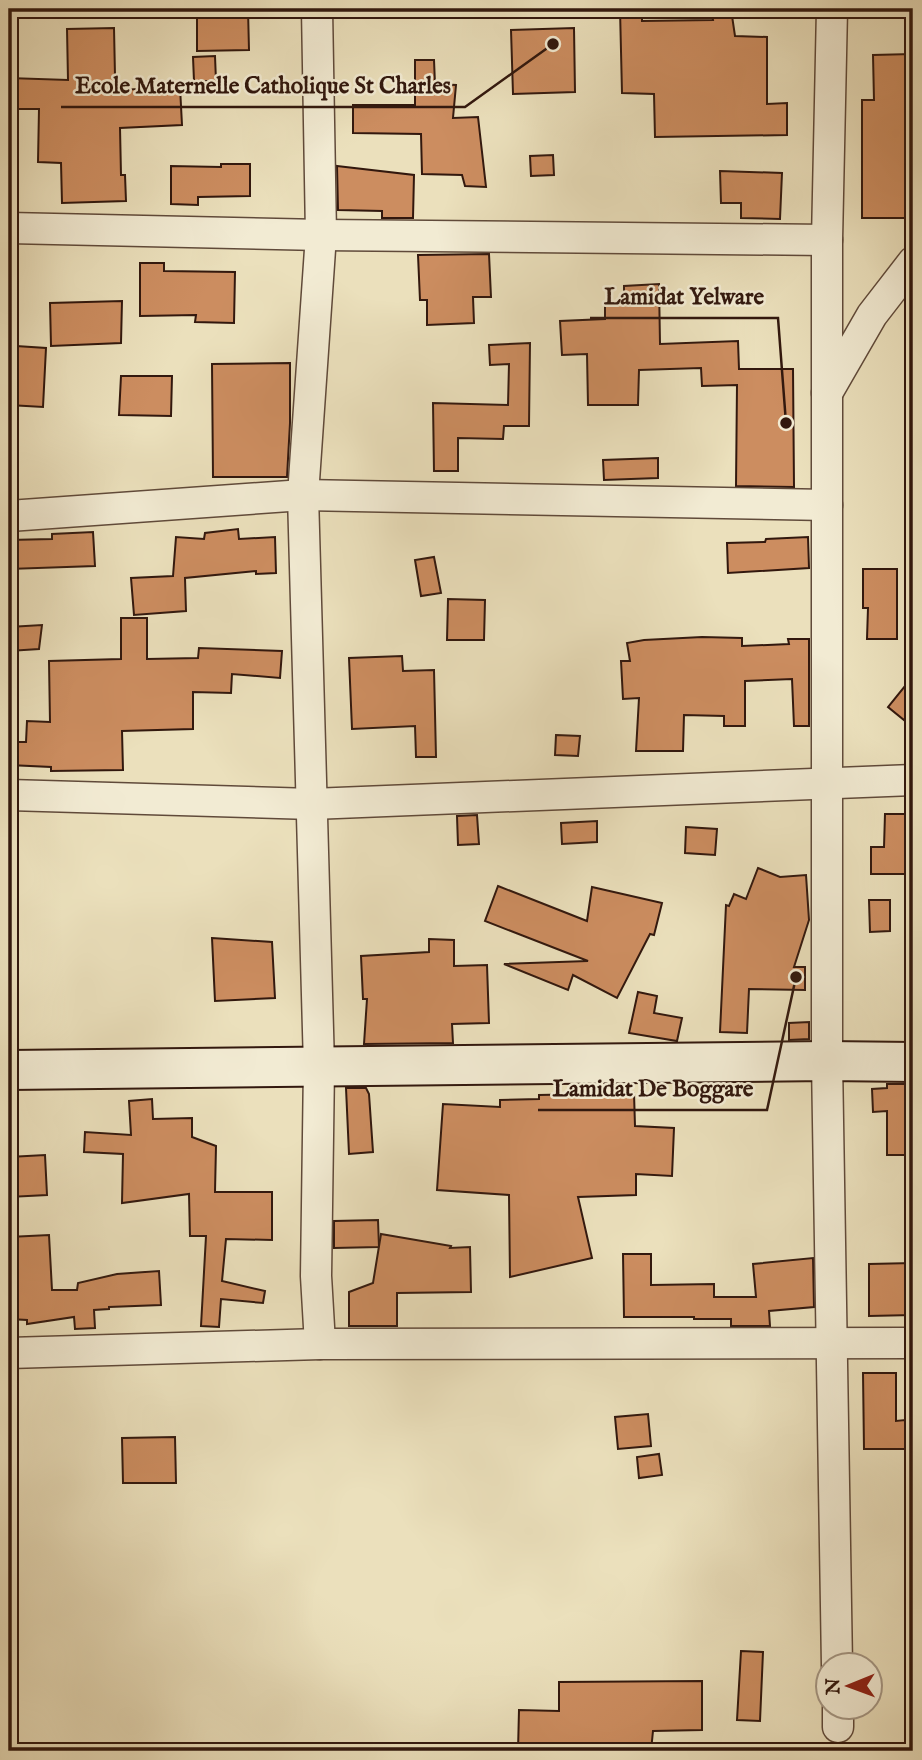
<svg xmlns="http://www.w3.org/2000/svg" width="922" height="1760" viewBox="0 0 922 1760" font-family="'IM FELL English',serif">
<rect width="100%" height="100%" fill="#ebe0bc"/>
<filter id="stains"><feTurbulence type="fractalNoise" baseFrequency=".00286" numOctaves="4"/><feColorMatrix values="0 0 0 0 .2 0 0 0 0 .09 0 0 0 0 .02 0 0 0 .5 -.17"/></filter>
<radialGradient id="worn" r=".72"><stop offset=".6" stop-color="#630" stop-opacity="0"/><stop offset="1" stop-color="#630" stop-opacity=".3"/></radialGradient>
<!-- building -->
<g fill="#cc8d60" stroke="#32180e" stroke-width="2">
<polygon points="197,9 248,9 249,50 197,51"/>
<polygon points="620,9 642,9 642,21 713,20 711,9 731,9 735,36 767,37 767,104 787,103 787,135 655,137 654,94 622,93"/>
<polygon points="114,28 115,76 119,76 119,90 180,87 182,125 120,128 121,175 125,175 126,201 62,203 61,163 38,162 39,109 9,109 9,78 68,80 67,29"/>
<polygon points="574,28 575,92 513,94 511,30"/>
<polygon points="912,54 913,218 862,218 862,100 874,100 873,55"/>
<polygon points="215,56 216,81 194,81 193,57"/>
<polygon points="415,60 434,60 435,84 456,85 453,118 478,117 486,187 465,186 462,175 422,174 421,134 353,133 353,105 415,105"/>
<polygon points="553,155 554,175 531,176 530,156"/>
<polygon points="221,164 250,164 250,196 198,197 198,205 171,204 171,166 221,167"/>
<polygon points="337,166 414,175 413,218 382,218 382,211 338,210"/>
<polygon points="720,171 782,173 780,219 741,218 741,203 721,203"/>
<polygon points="489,254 491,297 473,297 474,323 427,325 427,300 420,300 418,255"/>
<polygon points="140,263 164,263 164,271 235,272 234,323 195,322 196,315 140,316"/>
<polygon points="659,284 660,344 738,341 739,369 793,369 794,487 736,486 737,385 702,386 701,368 639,370 638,405 588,405 587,354 562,355 560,321 605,319 605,304 624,304 624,286"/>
<polygon points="122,301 121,343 51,346 50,303"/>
<polygon points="530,343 529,426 504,426 503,439 458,438 458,471 434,471 433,403 508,405 509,364 490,365 489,345"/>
<polygon points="16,346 46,348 43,407 9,405 9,360 15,360"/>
<polygon points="290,363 290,423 287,477 213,477 212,364"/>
<polygon points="121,376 172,376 171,416 119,415"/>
<polygon points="658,458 658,478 604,480 603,460"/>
<polygon points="238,529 239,539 275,537 276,573 256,574 256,571 185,578 186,611 134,615 131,578 173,576 176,537 204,539 205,533"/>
<polygon points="93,532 95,566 9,569 9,540 52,539 52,534"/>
<polygon points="808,537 809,568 728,573 727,543 765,542 766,539"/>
<polygon points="434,557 441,593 421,596 415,560"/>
<polygon points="863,569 897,569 897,639 867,639 868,608 863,608"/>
<polygon points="448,599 485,600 484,640 447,640"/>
<polygon points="121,618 147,618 147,659 198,658 199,648 282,651 280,678 232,674 231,693 193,692 193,729 122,731 123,770 51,771 51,767 9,765 9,742 26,742 27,721 50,722 49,661 121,659"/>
<polygon points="42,625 39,649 9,651 9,627"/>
<polygon points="702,637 742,638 742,646 789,644 788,639 809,639 809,726 794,726 792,679 745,681 745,726 724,726 724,716 684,715 683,751 636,751 639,698 623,699 621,661 630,661 627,643 644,640"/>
<polygon points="402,656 403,671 434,670 436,757 416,757 415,726 352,729 349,658"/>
<polygon points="913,676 913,709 904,720 888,707"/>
<polygon points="556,735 580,736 578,756 555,755"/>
<polygon points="885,814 913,814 913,874 871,874 871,847 884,847"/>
<polygon points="477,815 479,844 458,845 457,816"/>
<polygon points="597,821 597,842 562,844 561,823"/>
<polygon points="686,827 717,829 715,855 685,853"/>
<polygon points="758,868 780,877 806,875 809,920 794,967 805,967 805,990 749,989 747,1033 720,1032 726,905 729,906 734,894 746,899"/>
<polygon points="498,886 587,921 592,887 662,903 654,935 650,934 617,998 573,975 568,990 504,964 588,961 485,921"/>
<polygon points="869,900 890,900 890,931 870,932"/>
<polygon points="212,938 272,942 275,998 215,1001"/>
<polygon points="429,939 454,940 454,966 487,965 489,1023 452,1024 453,1043 364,1044 367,999 363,999 361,956 429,952"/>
<polygon points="638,992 657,996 654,1013 682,1018 677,1041 629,1033"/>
<polygon points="809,1022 809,1039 789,1040 789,1023"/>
<polygon points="887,1084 906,1084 906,1116 912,1116 911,1155 887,1155 887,1111 873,1112 872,1089 887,1088"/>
<polygon points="346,1088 366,1088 369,1094 373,1152 349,1154"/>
<polygon points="634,1093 635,1126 674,1128 672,1176 636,1174 636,1195 578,1197 592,1258 510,1277 509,1195 437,1190 443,1104 500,1107 500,1100 539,1099 539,1095"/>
<polygon points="152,1099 153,1119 192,1118 192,1137 216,1146 215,1192 272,1192 272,1240 226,1239 222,1281 265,1291 263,1303 221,1299 219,1327 201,1326 206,1236 190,1236 189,1194 122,1203 123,1154 84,1152 85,1132 131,1135 129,1101"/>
<polygon points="45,1155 47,1195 9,1197 9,1157"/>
<polygon points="378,1220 379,1247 334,1248 334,1221"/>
<polygon points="381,1234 451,1246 450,1248 470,1247 471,1292 397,1293 397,1326 349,1326 349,1292 373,1283"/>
<polygon points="49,1235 52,1290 77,1290 78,1283 117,1274 159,1271 161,1305 109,1307 109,1309 94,1310 95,1328 75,1329 74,1317 27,1324 27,1320 9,1319 9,1237"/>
<polygon points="623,1254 651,1254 651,1285 714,1284 714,1297 756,1297 753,1264 813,1258 814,1307 769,1311 770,1326 731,1326 731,1319 694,1319 694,1317 624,1317"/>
<polygon points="913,1263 913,1315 869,1316 869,1264"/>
<polygon points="863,1373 896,1373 896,1421 905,1420 905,1449 864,1449"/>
<polygon points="648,1414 651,1446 618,1449 615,1417"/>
<polygon points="175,1437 176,1483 123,1483 122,1438"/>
<polygon points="659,1454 662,1475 639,1478 637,1457"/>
<polygon points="741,1651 763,1652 760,1721 737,1720"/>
<polygon points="702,1681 702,1730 653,1731 651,1751 595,1747 595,1751 518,1751 519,1710 559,1711 559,1682"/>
</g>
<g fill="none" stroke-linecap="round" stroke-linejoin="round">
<!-- street casing -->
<g stroke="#604a3a" stroke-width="33">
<g id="street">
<polyline points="317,9 321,235 303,495 319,1066 316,1276 320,1344 913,1343"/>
<polyline points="832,9 827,240 827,1061 837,1666"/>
<polyline points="9,228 321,235 827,240"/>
<polyline points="827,393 872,315 913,262"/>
<polyline points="9,516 303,495 827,505"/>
<polyline points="9,795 312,804 913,780"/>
<polyline points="9,1353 320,1344"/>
<polyline points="838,1708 838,1727"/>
</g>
</g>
<!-- secondary casing -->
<g stroke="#32180e" stroke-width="42">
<polyline id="secondary" points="9,1070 827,1061 913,1062"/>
</g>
<!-- street -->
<use href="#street" stroke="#f2ebd3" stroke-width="30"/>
<!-- secondary -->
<use href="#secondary" stroke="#f2ebd3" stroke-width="38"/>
</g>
<!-- callouts -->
<path fill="none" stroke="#32180e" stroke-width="2.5" d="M553 44L465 107H61M786 423L778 318H590M796 977L767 1110H538"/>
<g fill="#32180e" stroke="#f2ebd3" stroke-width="2.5">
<circle cx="553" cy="44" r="7"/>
<circle cx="786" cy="423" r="7"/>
<circle cx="796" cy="977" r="7"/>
</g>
<g font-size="23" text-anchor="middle" font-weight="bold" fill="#32180e" stroke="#f2ebd3" stroke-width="5" stroke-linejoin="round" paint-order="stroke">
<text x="263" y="93">Ecole Maternelle Catholique St Charles</text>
<text x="684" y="304">Lamidat Yelware</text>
<text x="653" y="1096">Lamidat De Boggare</text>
</g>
<!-- margin -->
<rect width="922" height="1760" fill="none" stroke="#ebe0bc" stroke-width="35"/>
<rect x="10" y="10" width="901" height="1739" fill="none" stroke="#32180e" stroke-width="3.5"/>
<rect x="18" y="18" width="887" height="1725" fill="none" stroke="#32180e" stroke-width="2"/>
<!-- north arrow -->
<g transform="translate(849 1686) rotate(269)"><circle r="33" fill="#f2ebd3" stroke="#a59784" stroke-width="2"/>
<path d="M0-5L12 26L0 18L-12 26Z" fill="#8f2418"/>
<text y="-10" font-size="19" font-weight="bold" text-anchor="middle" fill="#32180e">N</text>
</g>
<rect width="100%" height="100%" filter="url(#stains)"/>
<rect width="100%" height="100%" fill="url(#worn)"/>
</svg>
